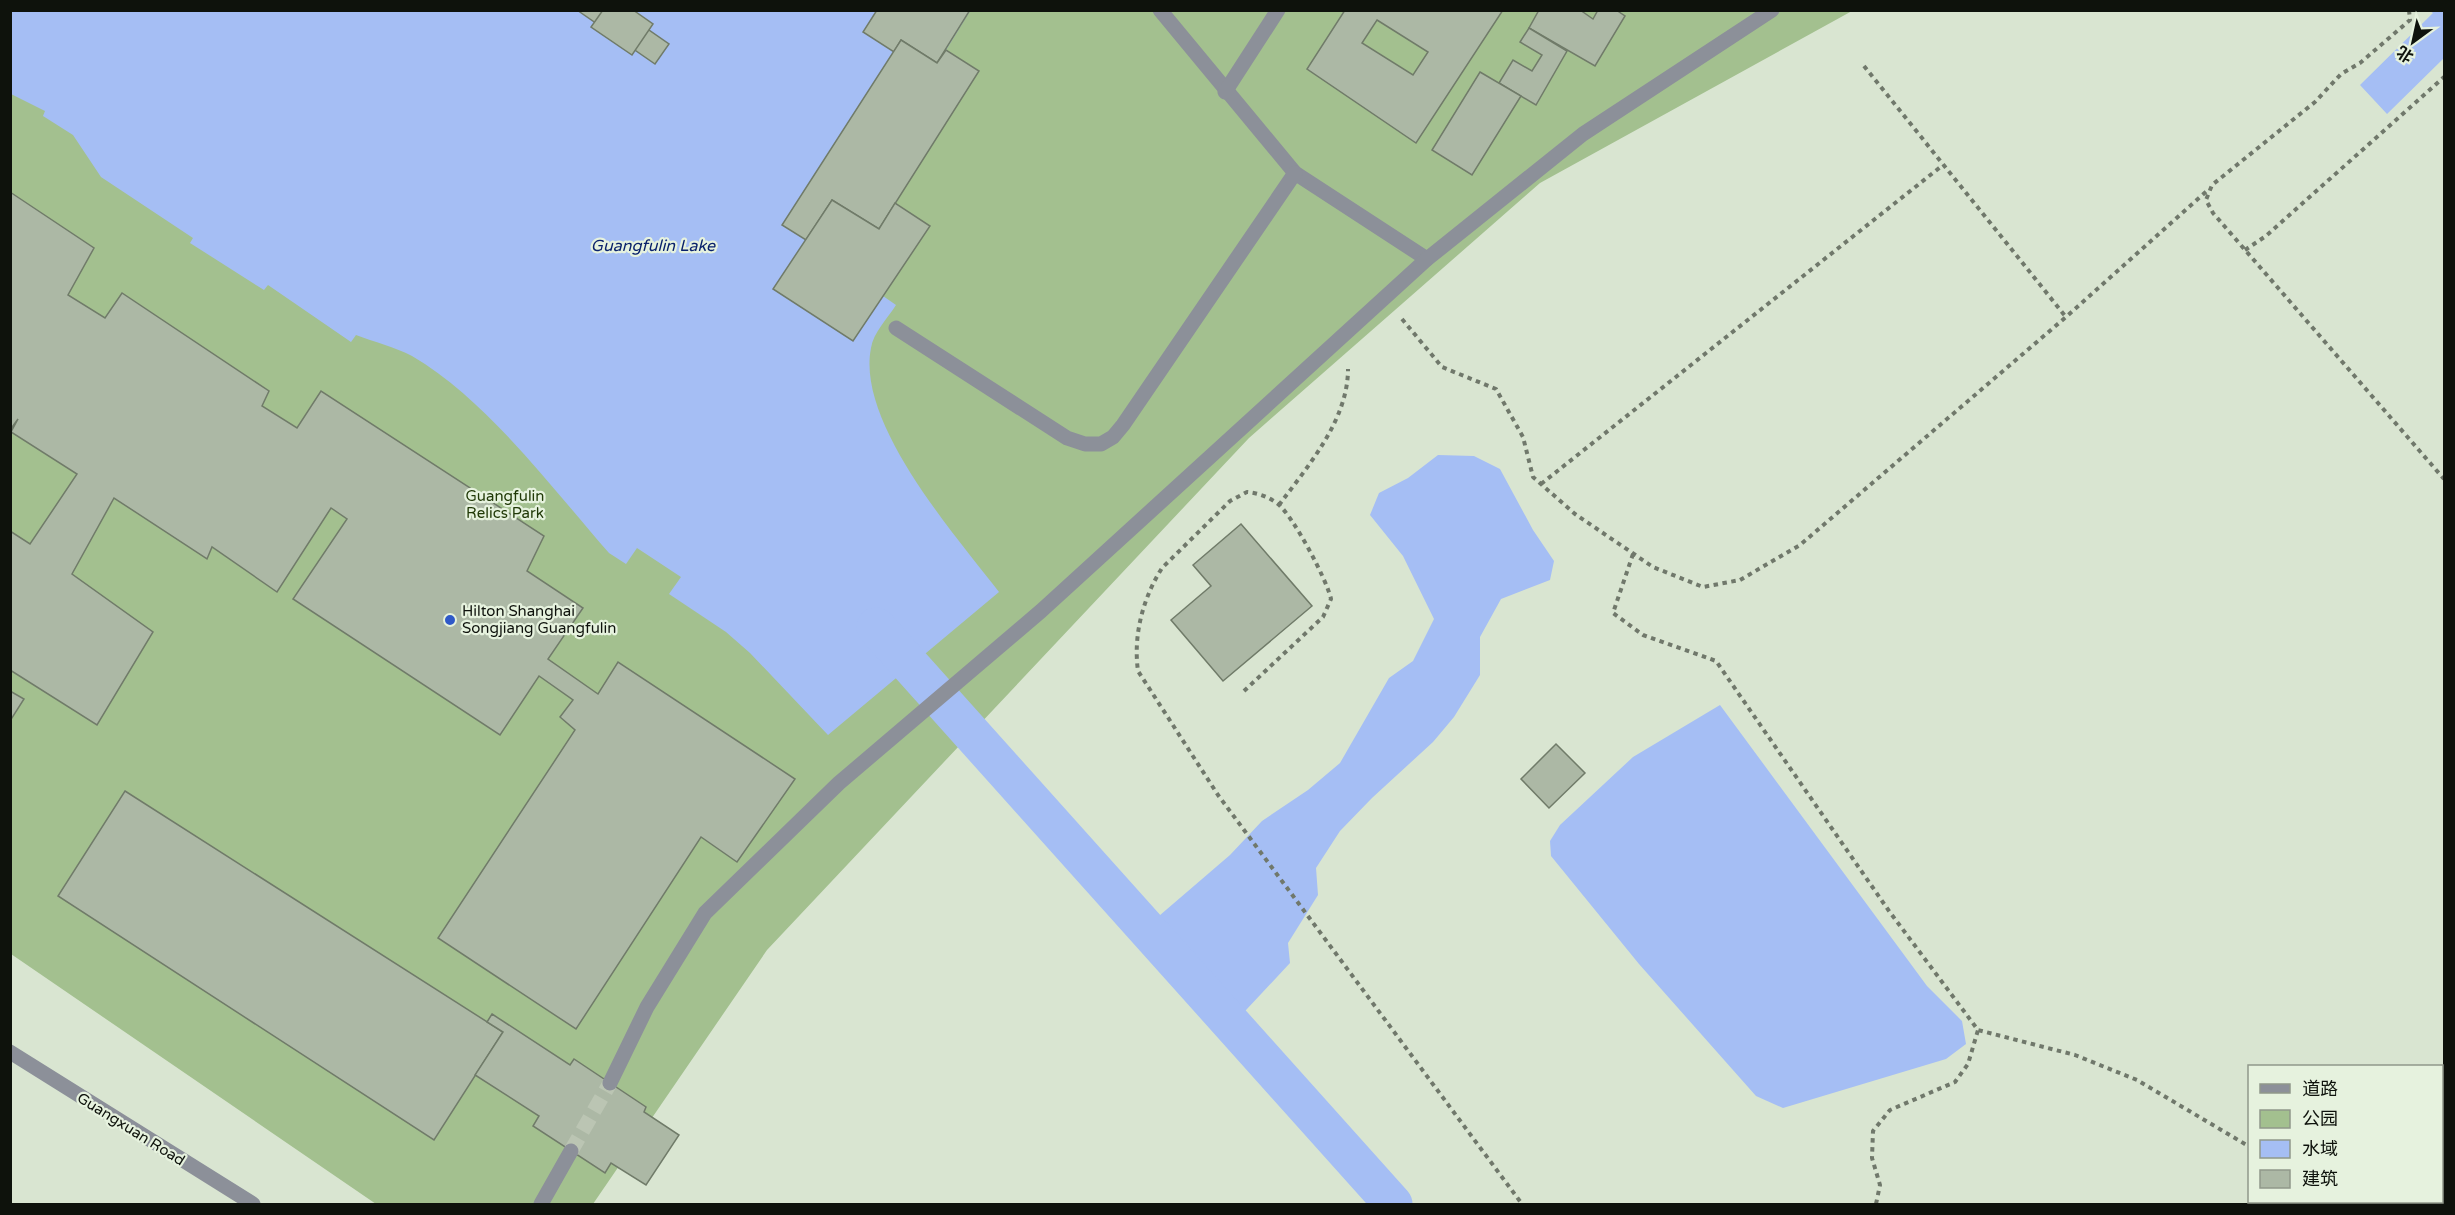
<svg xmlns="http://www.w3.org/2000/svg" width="2455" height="1215" viewBox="0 0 2455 1215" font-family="'Varela Round','Noto Sans SC',sans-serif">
<rect width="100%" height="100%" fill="#d9e5d1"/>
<!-- green -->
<polygon fill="#a3c08f" points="11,11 1852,11 1540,183 1249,438 767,950 593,1204 376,1204 11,954"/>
<!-- water -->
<g fill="#a5bef4">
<path d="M 10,11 L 970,11 L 946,50 L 979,71 L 895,203 L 930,226 L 883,296 L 896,305 C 888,318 873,333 871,348 C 856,423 956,536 999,592 L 828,735 L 750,653 L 726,632 L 669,594 L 681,577 L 637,548 L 626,564 L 609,553 C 551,487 487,400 412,356 C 395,347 374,342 356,335 L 351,342 L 268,285 L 264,290 L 190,243 L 193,238 L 101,177 L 73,135 L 43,116 L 45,111 L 11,94 Z"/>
<polygon points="2430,11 2444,11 2444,58 2387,114 2360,85 2433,13"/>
<polygon points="1438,455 1474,456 1500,469 1533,530 1554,561 1550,580 1501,599 1480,637 1480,675 1454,717 1433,742 1372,798 1340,831 1316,868 1318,895 1288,943 1290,963 1232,1025 1145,928 1230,855 1262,821 1308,790 1340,763 1389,678 1413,661 1434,619 1403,556 1370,515 1379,493 1408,478"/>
<polygon points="1720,705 1927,986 1962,1021 1966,1044 1946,1059 1783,1108 1756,1096 1639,964 1551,856 1550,841 1560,825 1633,757"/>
</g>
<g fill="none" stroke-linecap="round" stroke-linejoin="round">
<!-- canal -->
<polyline stroke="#a5bef4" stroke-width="39" points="876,627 1393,1204"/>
</g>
<!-- building -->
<g fill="#acb8a5" stroke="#707b69" stroke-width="1.5" fill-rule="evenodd">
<polygon points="577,10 620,10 669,44 655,64"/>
<polygon points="603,10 633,10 653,24 632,55 591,27"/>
<polygon points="877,10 970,10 937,63 901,40 894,52 863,32"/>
<path d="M 1345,10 L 1503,10 L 1416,143 L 1307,69 ZM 1377,20 L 1428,52 L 1413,75 L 1362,43 Z"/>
<polygon points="1539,10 1580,10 1593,19 1598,10 1616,10 1625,16 1595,66 1529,28"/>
<polygon points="1529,28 1567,51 1536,105 1499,83 1513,60 1532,71 1542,55 1520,42"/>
<polygon points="901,40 937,63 946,50 979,71 879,229 832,200 806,240 782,225"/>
<polygon points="1480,72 1521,96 1472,175 1432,150"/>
<polygon points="10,192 94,248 68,295 105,318 122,293 269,391 262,406 297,428 321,391 544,536 527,571 583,608 548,659 598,694 618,662 795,779 737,862 701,837 576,1029 438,938 575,730 560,717 573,700 539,676 500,735 293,599 347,519 331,508 277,592 212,547 207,559 114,498 72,574 153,632 97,725 10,670 10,531 30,544 77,474 11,432 18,419 10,430"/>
<polygon points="832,200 879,229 895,203 930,226 853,341 773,289"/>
<polygon points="1241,524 1312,606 1223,681 1171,620 1211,586 1193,565"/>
<polygon points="10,691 24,699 10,721"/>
<polygon points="1556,744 1585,773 1549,808 1521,779"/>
<polygon points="125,791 503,1032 434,1140 58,896"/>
<polygon points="492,1014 570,1065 574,1059 646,1107 644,1112 679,1135 646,1185 611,1163 605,1173 533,1126 539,1116 475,1075 503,1032 487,1022"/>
</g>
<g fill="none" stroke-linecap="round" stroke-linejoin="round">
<!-- pedestrian-tunnel -->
<polyline stroke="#bbc5b3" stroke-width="15" stroke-dasharray="15 8" stroke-linecap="butt" points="571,1151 610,1083"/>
<!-- path -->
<g stroke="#70786b" stroke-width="4" stroke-dasharray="4.5 4.5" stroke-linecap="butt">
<polyline points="2409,10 2410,20 2360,63 2341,74 2315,102 2212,185 2206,200 2213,213 2444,479"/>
<polyline points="1864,66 2066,317"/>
<polyline points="2245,250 2266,236 2444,77"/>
<polyline points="1402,319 1442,367 1496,389 1523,437 1533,477 1541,484 1575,514 1653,567 1703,587 1740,580 1800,545 2066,317 2209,189"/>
<polyline points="1541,484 1943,165"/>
<path d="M 1279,505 C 1308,466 1348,420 1348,369"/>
<polyline points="1633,554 1613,613 1643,635 1716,661 1889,911 1978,1030 2075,1055 2137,1080 2250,1147"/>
<path d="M 1244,691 L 1323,617 L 1331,599 C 1327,580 1293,516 1278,504 C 1269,497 1258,493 1247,492 L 1230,501 L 1162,568 C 1143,598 1133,635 1138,671 L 1218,795 L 1522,1204"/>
<polyline points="2442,1171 2444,1170"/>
<polyline points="2345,1202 2350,1204"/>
<polyline points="1876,1204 1880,1185 1872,1158 1873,1131 1890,1110 1955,1082 1968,1064 1978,1030"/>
<polyline points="2385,1204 2390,1202"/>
</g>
<!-- pedestrian -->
<g stroke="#8c9099" stroke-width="15">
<polyline points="1160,10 1295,173 1427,259"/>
<polyline points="1225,92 1278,10"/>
<polyline points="896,328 1067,438 1085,444 1101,444 1113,437 1123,425 1295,173"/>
<polyline points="610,1083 647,1007 705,913 839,783 1041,611 1427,259 1583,134 1772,10"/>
<polyline points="541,1204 571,1151"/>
</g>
<!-- tertiary -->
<polyline stroke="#8c9099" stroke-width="15" points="10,1052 253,1204"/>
</g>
<!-- markers -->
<circle fill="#2f59c8" stroke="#e6f2de" stroke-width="2" cx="450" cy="620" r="6"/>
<g text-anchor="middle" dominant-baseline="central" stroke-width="4.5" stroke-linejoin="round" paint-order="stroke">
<!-- park labels -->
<g font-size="15" fill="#203907" stroke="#e6f2de">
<text x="505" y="496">Guangfulin<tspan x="505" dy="17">Relics Park</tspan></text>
</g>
<!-- poi labels -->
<g font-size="15" fill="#0e120c" stroke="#e6f2de" text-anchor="start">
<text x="462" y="611">Hilton Shanghai<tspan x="462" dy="17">Songjiang Guangfulin</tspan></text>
</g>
<!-- street labels -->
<g font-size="15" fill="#0e120c" stroke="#e6f2de">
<text transform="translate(131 1129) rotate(32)">Guangxuan Road</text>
</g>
<!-- water labels -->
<g font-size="16" font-style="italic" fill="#09216b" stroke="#e6f2de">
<text x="653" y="246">Guangfulin Lake</text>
</g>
</g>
<!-- border -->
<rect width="2455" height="1215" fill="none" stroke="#0e120c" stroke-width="24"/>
<!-- legend -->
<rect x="2248" y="1065" width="195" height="138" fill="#e6f2de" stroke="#90988a" stroke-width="1.5"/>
<rect x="2260" y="1084" width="30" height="9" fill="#8c9099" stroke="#90988a" stroke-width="1.5"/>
<text x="2302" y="1095" font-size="18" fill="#0e120c">道路</text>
<rect x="2260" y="1110" width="30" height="18" fill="#a3c08f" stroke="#90988a" stroke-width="1.5"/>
<text x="2302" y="1125" font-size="18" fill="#0e120c">公园</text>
<rect x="2260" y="1140" width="30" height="18" fill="#a5bef4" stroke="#90988a" stroke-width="1.5"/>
<text x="2302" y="1155" font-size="18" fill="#0e120c">水域</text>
<rect x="2260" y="1170" width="30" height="18" fill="#acb8a5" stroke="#90988a" stroke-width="1.5"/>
<text x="2302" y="1185" font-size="18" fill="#0e120c">建筑</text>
<!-- north arrow -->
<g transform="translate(2413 42) rotate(213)" stroke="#e6f2de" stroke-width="4.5" paint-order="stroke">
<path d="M0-4.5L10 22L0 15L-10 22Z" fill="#0e120c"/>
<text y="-9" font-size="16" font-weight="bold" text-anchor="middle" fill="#0e120c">北</text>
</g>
</svg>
